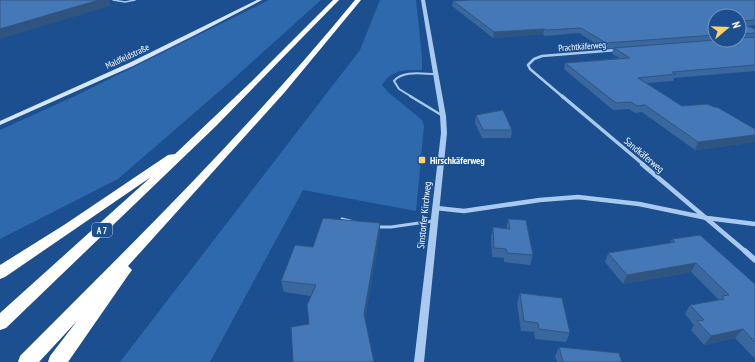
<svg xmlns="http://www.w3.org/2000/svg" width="755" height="362" viewBox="0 0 755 362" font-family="'PT Sans Narrow',sans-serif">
<rect width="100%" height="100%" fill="#1b4f8f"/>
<!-- green -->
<g fill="#2e69ad">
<polygon points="269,0 321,0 230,82 118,179 0,239 0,130 77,95"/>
<path d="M 380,0 L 416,0 L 422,57 L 422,70 C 405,70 392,69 382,85 L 388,92 L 422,120 L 424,126 L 416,211 L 303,190 L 210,362 L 120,362 L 360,50 Z"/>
</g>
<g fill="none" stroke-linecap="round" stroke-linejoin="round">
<!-- service-far3 -->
<polyline stroke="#a9c9ee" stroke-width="1.5" points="113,0 125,2 135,0"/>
<!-- service-far2 -->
<path stroke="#a9c9ee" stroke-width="2" d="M 412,97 L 399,89 L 394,81 C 403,70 423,74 435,74"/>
<!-- service-far1 -->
<polyline stroke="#a9c9ee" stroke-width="2.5" points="410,96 443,116"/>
<!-- service -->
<g stroke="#a9c9ee" stroke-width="3">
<polyline points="342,219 354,222"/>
<polyline points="377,227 391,227 433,221"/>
</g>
<!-- minor-far3 -->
<polyline stroke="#a9c9ee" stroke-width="2.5" points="563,97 530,69 528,65 534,59 542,56 617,50"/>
<!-- minor-far2 -->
<polyline stroke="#a9c9ee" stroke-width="3.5" points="562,96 644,165"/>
<!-- minor-far1 -->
<g stroke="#a9c9ee" stroke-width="4.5">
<polyline points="642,164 746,252"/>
<polyline points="436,208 464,211 540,200 578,197 639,204 707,218 755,224"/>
</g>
<!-- minor -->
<polyline stroke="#a9c9ee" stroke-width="5.5" points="745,251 755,260"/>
<!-- tertiary -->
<polygon fill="#a9c9ee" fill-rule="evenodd" points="421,0 425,0 446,116 447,133 424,362 414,362 441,133 440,116"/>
<!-- secondary -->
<polygon fill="#d6e6fa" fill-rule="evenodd" points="257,0 262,0 197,34 133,66 0,125 0,121 129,63"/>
<!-- motorway -->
<g fill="#fff" fill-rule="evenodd">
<polygon points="333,0 339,0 216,126 6,328 0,330 0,313 151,177 5,277 0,279 0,265 64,225 168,155 175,154 251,82"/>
<path d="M 355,0 L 361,0 L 284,93 L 128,266 L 132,270 L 129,274 L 68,362 L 48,362 L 50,356 L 77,321 L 39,362 L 18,362 L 20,356 C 135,241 252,126 355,0 Z"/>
</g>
</g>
<!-- wall -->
<g fill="#3a679d" fill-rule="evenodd">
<path d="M 755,0 L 755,25 L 748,26 L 755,29 L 755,71 L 674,78 L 673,81 L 647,83 L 682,106 L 714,107 L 755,129 L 755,142 L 695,150 L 642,112 L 635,113 L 629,109 L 613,110 L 564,69 L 565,63 L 620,58 L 612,54 L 613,48 L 604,49 L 579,33 L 545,36 L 543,34 L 493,38 L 452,6 L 453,1 ZM 715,16 L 739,16 L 739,40 L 715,40 Z"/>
<polygon points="476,115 512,130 511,138 482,138 475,123"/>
<polygon points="508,219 533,255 530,265 504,262 504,258 492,257 491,237 493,227 506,229"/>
<polygon points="380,223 380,235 309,324 311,296 284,292 281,281 313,247"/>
<polygon points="672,239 755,284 755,359 735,338 704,345 691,330 694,325 685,314 690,305 719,300 691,272 623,284 605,262 608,253 670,243"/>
<polygon points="520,293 570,333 566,342 535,339 534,332 521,331 517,303"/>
<polygon points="559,347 622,362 557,362 555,356"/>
</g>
<!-- shaded-wall -->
<g fill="#305480">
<polygon points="99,0 109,0 110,6 0,39 0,29"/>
<polygon points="544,29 543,34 493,38 494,32"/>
<polygon points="755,135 755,142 695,150 698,142"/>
<polygon points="380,223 380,235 364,326 364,314"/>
<polygon points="696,263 691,272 623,284 627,275"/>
<polygon points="743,329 735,338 704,345 711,336"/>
</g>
<!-- building -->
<g fill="#4478b7" stroke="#305480">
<polygon points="0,0 99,0 0,29"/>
<polygon points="471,0 755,0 755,20 739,21 739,16 715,16 715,35 606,43 581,28 547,30 544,29 494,32 453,1"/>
<polygon points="739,23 755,29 755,33 739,34"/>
<polygon points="755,37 755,65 672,72 676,74 638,78 682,106 707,104 714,107 717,107 755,129 755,135 698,142 645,105 637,106 631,102 616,103 565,63 630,58 614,48 715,40 739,40 739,38"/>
<polygon points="503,110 512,130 483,130 476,115"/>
<polygon points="323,218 380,223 364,314 374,362 293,362 291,327 309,324 307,305 316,285 281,281 295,245 313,247"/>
<polygon points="508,219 526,220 533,255 507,253 506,249 494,248 493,227 510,229"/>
<polygon points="700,235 755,284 755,342 743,329 711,336 697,321 704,320 690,305 724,299 722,296 729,295 696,263 627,275 608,253 675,242 672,239"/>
<polygon points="520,293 562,298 570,333 539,329 538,323 524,321"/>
<polygon points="559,347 619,353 622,362 563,362"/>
</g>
<!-- markers -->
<rect fill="#ffd166" stroke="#1b4f8f" stroke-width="1.5" x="418" y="156" width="8" height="8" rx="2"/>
<g text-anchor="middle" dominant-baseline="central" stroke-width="3" stroke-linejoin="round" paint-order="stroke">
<!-- far-street labels -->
<g font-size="9" fill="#fff" stroke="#1b4f8f">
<text transform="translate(582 46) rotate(-4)">Prachtkäferweg</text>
<text transform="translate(127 56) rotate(-25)">Maldfeldstraße</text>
</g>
<!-- shield labels -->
<rect fill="#1b4f8f" stroke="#bbcadd" stroke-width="1" x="92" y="223" width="20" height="14" rx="3"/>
<g font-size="9" font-weight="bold" fill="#fff">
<text x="102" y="230">A 7</text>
</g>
<!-- street labels -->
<g font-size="10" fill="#fff" stroke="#1b4f8f">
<text transform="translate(644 155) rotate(40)">Sandkäferweg</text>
<text transform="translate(424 215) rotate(-84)">Sinstorfer Kirchweg</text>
</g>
<!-- poi labels -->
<g font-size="10" font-weight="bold" fill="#fff" stroke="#1b4f8f" text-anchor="start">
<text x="430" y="160">Hirschkäferweg</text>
</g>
</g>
<!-- north arrow -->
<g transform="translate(727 28) rotate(71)"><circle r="19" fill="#1b4f8f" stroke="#7695bc"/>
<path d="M0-3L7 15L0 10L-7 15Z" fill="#ffd166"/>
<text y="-6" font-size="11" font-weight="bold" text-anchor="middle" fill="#ffffff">N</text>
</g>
</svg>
